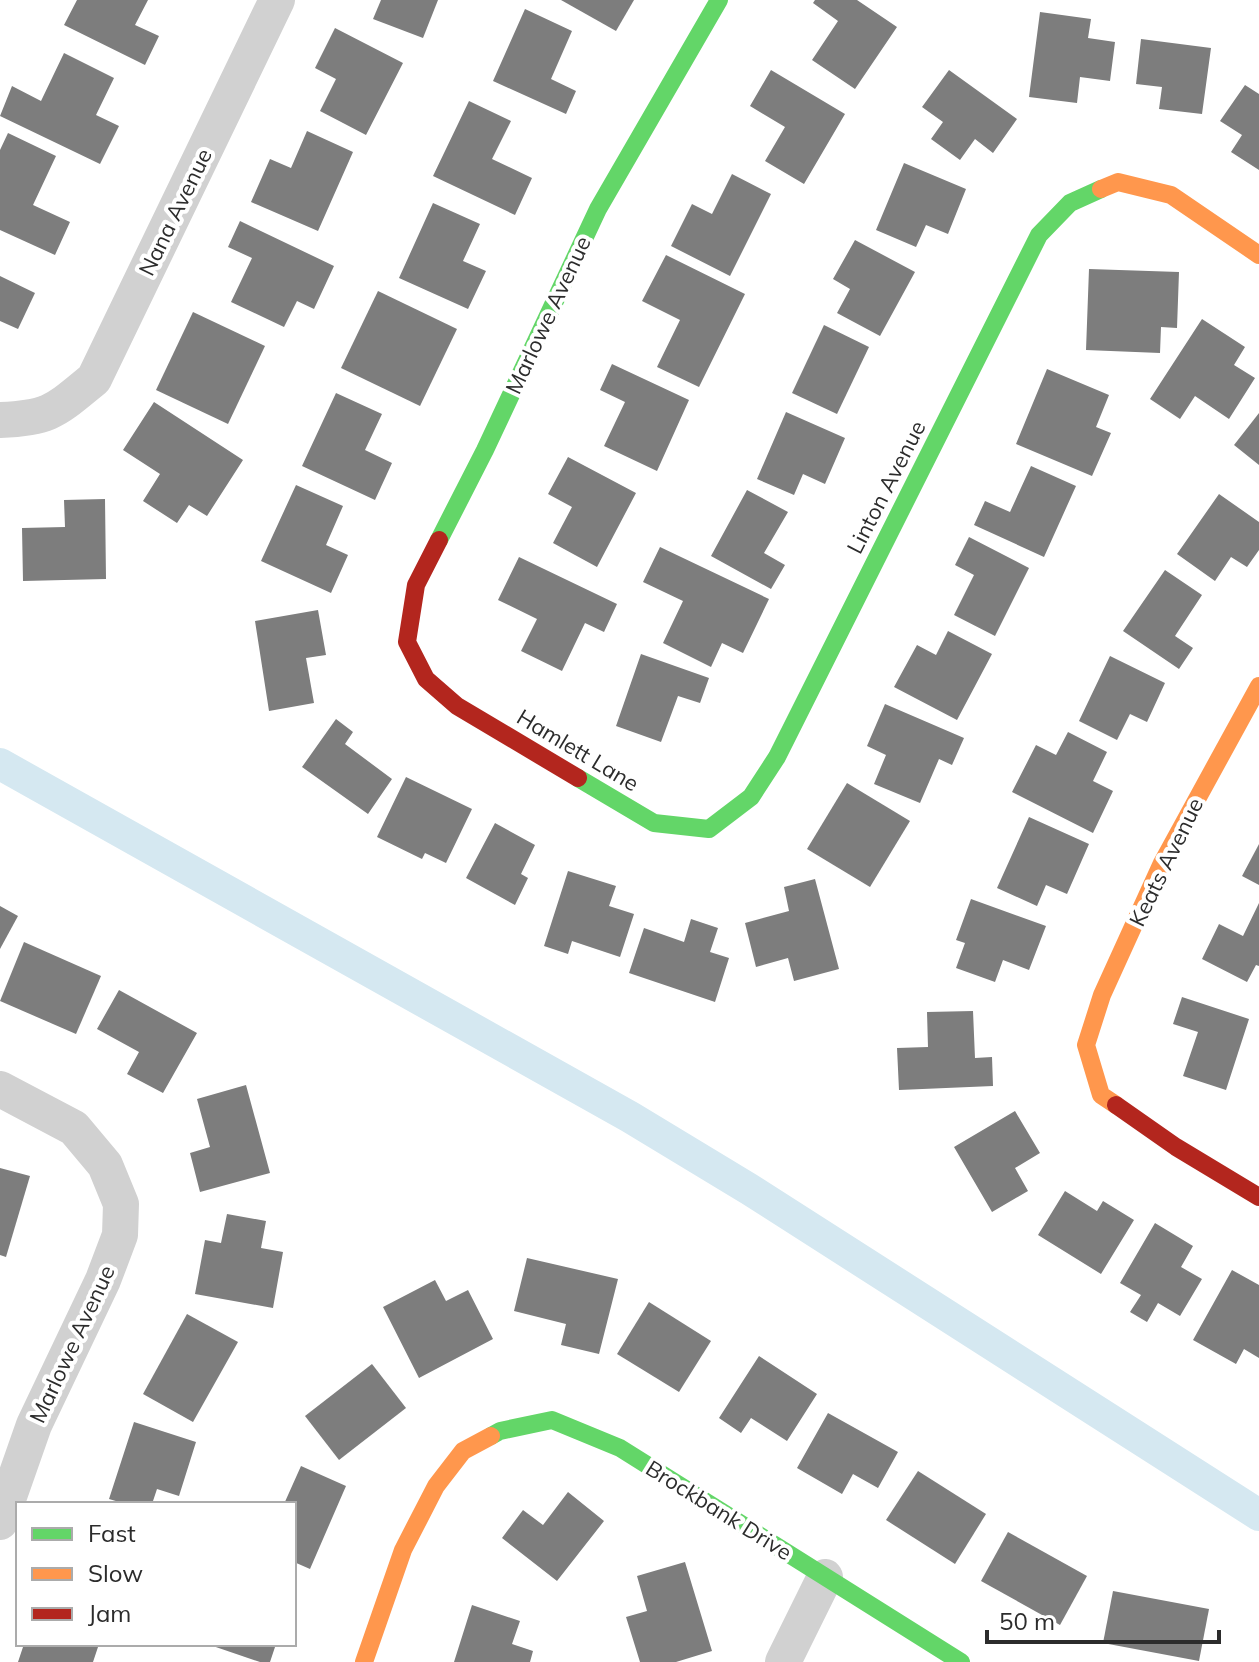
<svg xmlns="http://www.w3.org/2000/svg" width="1259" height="1662" viewBox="0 0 1259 1662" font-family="Mulish,sans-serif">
<rect width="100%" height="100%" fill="#fff"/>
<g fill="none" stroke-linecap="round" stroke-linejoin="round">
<!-- canal -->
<polyline stroke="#d5e8f1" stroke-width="32" points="0,764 630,1117 749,1189 1259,1515"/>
</g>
<!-- building -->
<g fill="#7d7d7d">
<polygon points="77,0 148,0 135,25 159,36 145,65 64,25"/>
<polygon points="381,0 438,0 423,38 373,19"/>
<polygon points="561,0 634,0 616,31"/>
<polygon points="815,0 857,0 897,27 855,89 812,60 838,21 813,3"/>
<polygon points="525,9 572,31 551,79 576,91 566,114 493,81"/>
<polygon points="1040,12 1091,19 1088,38 1115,42 1110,81 1080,77 1077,103 1029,97"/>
<polygon points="335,28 403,63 366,135 320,111 336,79 315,68"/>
<polygon points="1141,39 1211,48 1202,114 1159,109 1162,87 1136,84"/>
<polygon points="64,53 114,78 96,115 119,126 100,164 0,116 12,86 41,101"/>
<polygon points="771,70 845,114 804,184 765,161 785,127 750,106"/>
<polygon points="949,70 1017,119 993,153 975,139 960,160 931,139 943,122 922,107"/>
<polygon points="1245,85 1259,94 1259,170 1231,152 1242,135 1220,121"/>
<polygon points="469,101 511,121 492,159 532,178 515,215 433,176"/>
<polygon points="307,131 353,152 318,231 251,202 270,159 291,168"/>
<polygon points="8,133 56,156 33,205 70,222 55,255 0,230 0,150"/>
<polygon points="904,163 966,189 948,234 926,225 916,247 876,230"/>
<polygon points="732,174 771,194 730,276 671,246 692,204 712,214"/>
<polygon points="433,203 480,224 463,261 486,271 468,309 399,278"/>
<polygon points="240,221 334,266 314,309 297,301 284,327 231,302 252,258 228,247"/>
<polygon points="855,240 915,272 880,336 837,313 850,289 833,279"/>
<polygon points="666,255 745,294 699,387 657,367 680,320 642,301"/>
<polygon points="1089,269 1179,272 1177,328 1161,327 1160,353 1086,350"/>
<polygon points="0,276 35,293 18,329 0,321"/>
<polygon points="378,291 457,329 420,406 341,368"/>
<polygon points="193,312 265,346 228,424 156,390"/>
<polygon points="1202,319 1245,347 1234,365 1255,378 1229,419 1195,396 1180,419 1150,399"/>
<polygon points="824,325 869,347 837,414 792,393"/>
<polygon points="612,364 689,400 657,471 604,446 625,402 600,390"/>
<polygon points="1047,369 1109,395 1096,427 1111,433 1092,476 1016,444"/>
<polygon points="336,393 382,414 365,450 392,463 375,500 302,466"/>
<polygon points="154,402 243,460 207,516 189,505 177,523 143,501 160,474 123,450"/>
<polygon points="786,412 845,438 825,484 803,474 794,495 757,479"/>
<polygon points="1259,413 1259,465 1234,445"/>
<polygon points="568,457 636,493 597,567 553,543 572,507 548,494"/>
<polygon points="1031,466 1076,486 1044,557 974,525 985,501 1010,512"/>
<polygon points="296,485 343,506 326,545 348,555 331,593 261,561"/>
<polygon points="747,490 788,512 764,553 785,565 771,589 711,556"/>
<polygon points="1219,494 1259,522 1259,550 1247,567 1231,557 1215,581 1177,554"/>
<polygon points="105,499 106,579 23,581 22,528 65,527 64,500"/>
<polygon points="969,537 1029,568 995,636 954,615 974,575 955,565"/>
<polygon points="660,547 769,599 743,653 722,643 711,667 663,643 683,601 643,582"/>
<polygon points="519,557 617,604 604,632 585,623 562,671 521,651 537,619 498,600"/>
<polygon points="1165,570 1202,595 1175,636 1193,648 1179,669 1123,631"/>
<polygon points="318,610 326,655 306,658 314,703 269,711 255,621"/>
<polygon points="948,631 992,654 957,720 894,687 917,645 936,655"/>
<polygon points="641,654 709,678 700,703 678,696 661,742 616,726"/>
<polygon points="1110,656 1165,683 1147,722 1130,714 1117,740 1079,721"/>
<polygon points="885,704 964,738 952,765 939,759 920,803 874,784 886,755 867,746"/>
<polygon points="336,719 353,732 345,744 392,779 368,814 302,767"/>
<polygon points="1068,732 1107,752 1093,781 1113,791 1093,833 1012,792 1036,745 1056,755"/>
<polygon points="406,777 472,809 446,863 425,853 422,859 377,837"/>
<polygon points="847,783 910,821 870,887 807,849"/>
<polygon points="1029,817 1089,844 1067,894 1046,885 1037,906 997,888"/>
<polygon points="495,823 535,845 521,874 528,878 515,905 466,878"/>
<polygon points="1259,844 1259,885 1242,876"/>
<polygon points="568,871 616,886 609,906 634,914 620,957 572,941 568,954 544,946"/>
<polygon points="815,879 839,969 794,981 788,958 756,967 745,923 789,911 784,887"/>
<polygon points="971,899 1046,926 1029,970 1003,960 995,982 956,968 965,943 956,940"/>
<polygon points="1259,903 1259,966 1256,965 1247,982 1202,959 1219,924 1243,936"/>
<polygon points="0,906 18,916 0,949"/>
<polygon points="691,919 718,928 710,952 729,958 715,1002 629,973 644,928 684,942"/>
<polygon points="24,942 101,976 76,1034 0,1001"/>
<polygon points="119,990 197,1033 163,1093 127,1074 139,1052 97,1029"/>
<polygon points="1182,997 1249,1019 1226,1090 1183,1076 1198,1032 1173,1024"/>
<polygon points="973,1011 975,1058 992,1057 993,1086 899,1090 897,1048 928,1047 927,1012"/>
<polygon points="246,1085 270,1173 200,1192 190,1153 210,1147 197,1099"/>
<polygon points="1015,1111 1040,1153 1015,1168 1028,1191 992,1212 954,1147"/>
<polygon points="0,1168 30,1176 6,1257 0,1255"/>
<polygon points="1065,1191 1097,1211 1103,1201 1134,1220 1101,1274 1038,1235"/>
<polygon points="227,1214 266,1221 261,1248 283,1252 273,1308 195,1294 205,1240 221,1243"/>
<polygon points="1155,1223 1193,1246 1181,1267 1202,1279 1180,1316 1158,1303 1147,1322 1130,1312 1141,1295 1120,1283"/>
<polygon points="527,1258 618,1279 599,1354 561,1345 566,1324 514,1311"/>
<polygon points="1232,1270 1259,1285 1259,1358 1244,1349 1236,1364 1193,1340"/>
<polygon points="435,1280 446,1301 468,1290 493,1339 419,1378 383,1307"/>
<polygon points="649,1302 711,1341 679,1392 617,1354"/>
<polygon points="187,1314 238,1342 193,1422 143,1394"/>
<polygon points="759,1356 817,1394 787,1441 751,1418 741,1433 719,1418"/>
<polygon points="372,1364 406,1408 339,1460 305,1416"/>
<polygon points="828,1413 898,1452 878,1488 853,1474 842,1494 797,1468"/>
<polygon points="134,1422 196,1442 179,1496 157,1489 152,1504 126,1504 109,1499"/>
<polygon points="301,1466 346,1486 310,1569 294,1562 294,1504 284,1504"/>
<polygon points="918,1471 986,1514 955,1564 886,1520"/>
<polygon points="568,1492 604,1521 557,1581 502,1538 523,1510 543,1525"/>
<polygon points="1008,1532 1087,1576 1060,1625 981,1581"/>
<polygon points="685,1562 712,1651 676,1662 640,1662 626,1617 647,1611 637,1576"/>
<polygon points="1113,1591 1209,1609 1199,1661 1103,1643"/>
<polygon points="472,1605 520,1621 512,1644 533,1651 530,1662 454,1662"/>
<polygon points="24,1644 99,1644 93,1662 18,1662"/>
<polygon points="207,1644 276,1644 270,1662 260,1662"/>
</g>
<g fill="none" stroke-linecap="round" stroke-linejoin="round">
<!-- street -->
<g stroke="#d1d1d1" stroke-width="36">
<path d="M 0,420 C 51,418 56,410 94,379 L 277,0"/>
<polyline points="0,1089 74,1128 105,1165 121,1204 120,1235 103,1280 34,1425 0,1522"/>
<polyline points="783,1662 825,1577"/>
</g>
<!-- fast -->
<g stroke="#63d668" stroke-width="18">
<polyline points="439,540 485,450 598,209 719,0"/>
<polyline points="578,778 654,823 709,829 751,797 777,757 1039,235 1070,203 1101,189"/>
<polyline points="491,1436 500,1431 552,1420 620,1448 961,1662"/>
</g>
<!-- slow -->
<g stroke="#ff974d" stroke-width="18">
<polyline points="1101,189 1118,182 1171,195 1259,255"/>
<polyline points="1116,1105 1101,1095 1086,1045 1102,995 1162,863 1259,686"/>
<polyline points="364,1662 403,1550 436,1486 463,1451 491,1436"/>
</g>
<!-- jam -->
<g stroke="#b3261e" stroke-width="18">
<polyline points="439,540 416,585 407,642 426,679 457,706 578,778"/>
<polyline points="1116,1105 1176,1147 1259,1197"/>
</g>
</g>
<g text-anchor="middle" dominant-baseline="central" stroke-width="8" stroke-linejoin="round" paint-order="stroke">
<!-- street labels -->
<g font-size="22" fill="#2c2c2c" stroke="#fff">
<text transform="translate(175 212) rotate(-64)">Nana Avenue</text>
<text transform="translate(548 315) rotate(-65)">Marlowe Avenue</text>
<text transform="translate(886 487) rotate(-63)">Linton Avenue</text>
<text transform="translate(578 750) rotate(31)">Hamlett Lane</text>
<text transform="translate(1166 862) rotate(-64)">Keats Avenue</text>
<text transform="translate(72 1344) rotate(-65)">Marlowe Avenue</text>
<text transform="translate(719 1510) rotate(32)">Brockbank Drive</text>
</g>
</g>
<!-- legend -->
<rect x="16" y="1502" width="280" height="144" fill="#ffffff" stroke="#ababab" stroke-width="2"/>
<rect x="32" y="1528" width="40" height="12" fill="#63d668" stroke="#ababab" stroke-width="2"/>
<text x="88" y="1542" font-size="24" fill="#2c2c2c">Fast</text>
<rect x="32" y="1568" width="40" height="12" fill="#ff974d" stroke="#ababab" stroke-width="2"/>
<text x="88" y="1582" font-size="24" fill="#2c2c2c">Slow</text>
<rect x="32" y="1608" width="40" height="12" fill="#b3261e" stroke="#ababab" stroke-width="2"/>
<text x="88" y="1622" font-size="24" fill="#2c2c2c">Jam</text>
<!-- scale -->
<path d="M987 1630v12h232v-12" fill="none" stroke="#2c2c2c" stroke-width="4"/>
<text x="999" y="1630" font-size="24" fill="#2c2c2c" stroke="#ffffff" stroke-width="6" paint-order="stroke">50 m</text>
</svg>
